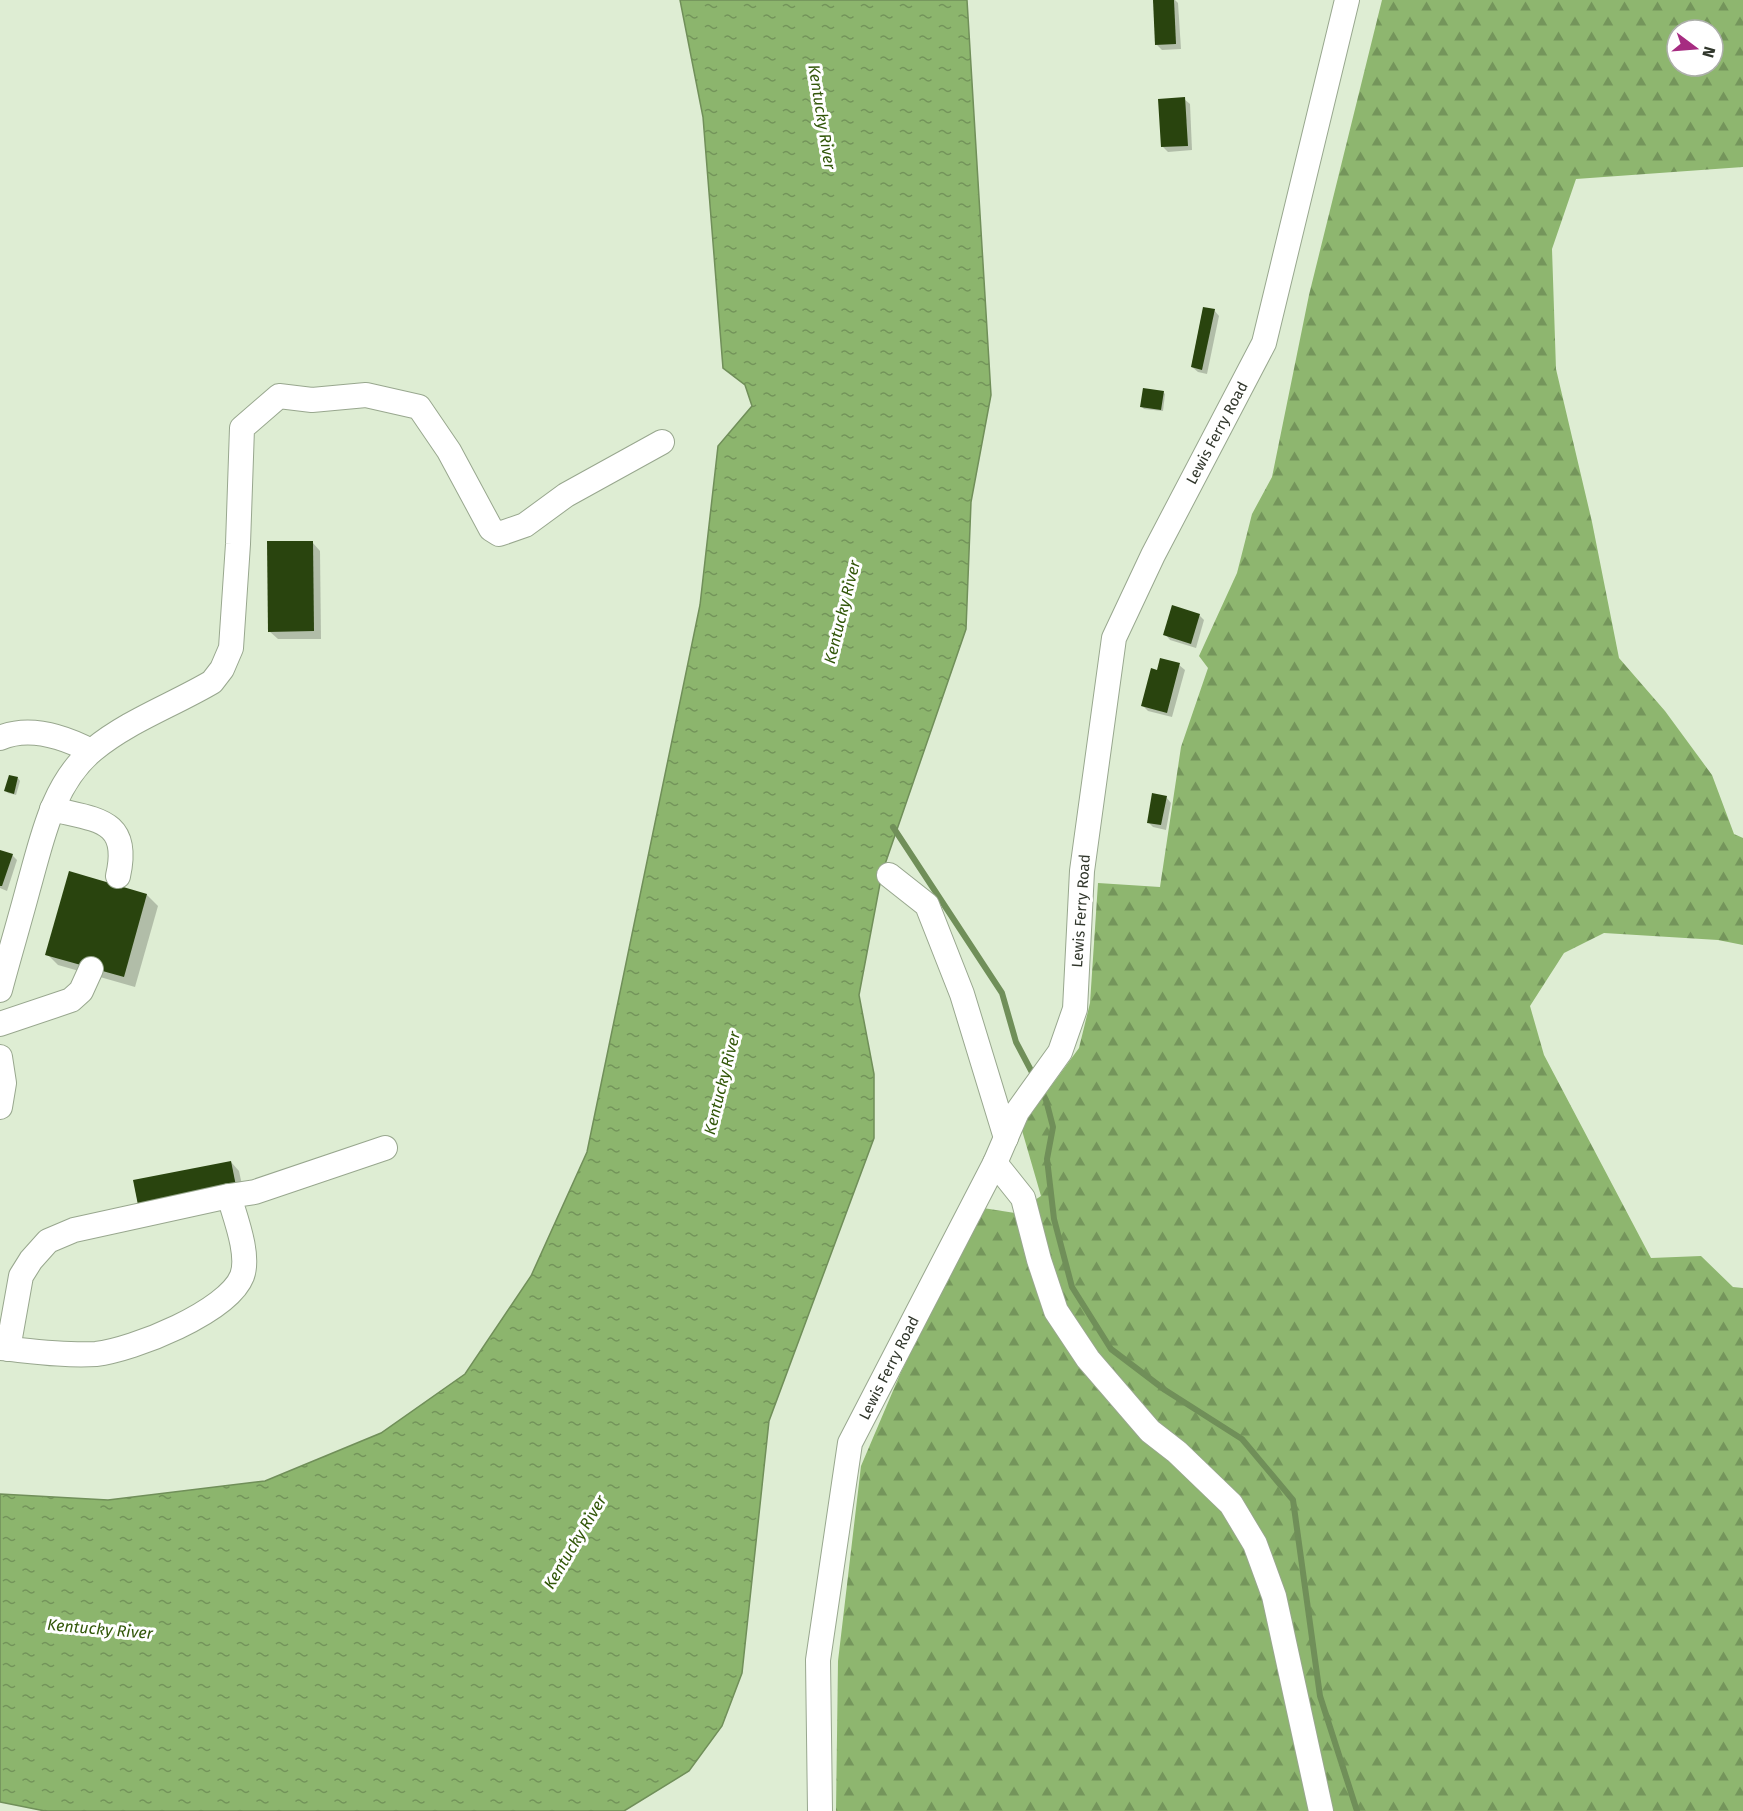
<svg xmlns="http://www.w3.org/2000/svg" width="1743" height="1811" viewBox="0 0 1743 1811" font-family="'Fira Sans',sans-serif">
<defs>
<pattern id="forest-firs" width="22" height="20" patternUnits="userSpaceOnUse" patternTransform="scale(1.5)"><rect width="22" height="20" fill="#8eb66f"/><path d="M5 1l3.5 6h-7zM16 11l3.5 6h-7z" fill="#74955b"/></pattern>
<pattern id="water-ripples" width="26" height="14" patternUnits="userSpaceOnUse" patternTransform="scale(1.5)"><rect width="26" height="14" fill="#8cb56d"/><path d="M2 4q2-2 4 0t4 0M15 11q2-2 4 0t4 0" fill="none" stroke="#73945a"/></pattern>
</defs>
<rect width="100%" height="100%" fill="#deedd3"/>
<!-- forest -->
<path fill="url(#forest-firs)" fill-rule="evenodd" d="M 1382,0 L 1743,0 L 1743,167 L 1576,179 L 1552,249 L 1556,369 L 1592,522 L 1619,658 L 1665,711 L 1712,775 L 1734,834 L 1743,838 L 1743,945 L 1718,940 L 1604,933 L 1564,953 L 1530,1006 L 1544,1055 L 1651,1258 L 1701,1256 L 1733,1287 L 1743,1288 L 1743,1811 L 836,1811 L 838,1661 L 861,1466 L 901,1372 L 983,1208 L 1015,1213 L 1041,1196 L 1021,1127 L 1079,1048 L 1090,1003 L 1098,883 L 1160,887 L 1181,747 L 1208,668 L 1199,656 L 1237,573 L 1252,514 L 1272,477 L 1309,295 ZM 1677,30 L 1713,30 L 1713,66 L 1677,66 Z"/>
<!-- water -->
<polygon fill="url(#water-ripples)" stroke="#708f59" stroke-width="1.5" points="680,0 967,0 991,395 971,502 966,629 882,873 859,995 874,1074 874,1138 769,1421 742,1673 722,1726 689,1771 624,1811 45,1811 0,1802 0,1494 108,1500 265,1481 381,1433 465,1374 531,1276 587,1152 700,605 718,446 752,406 745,385 723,368 703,117"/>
<!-- shadow -->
<g fill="#0003">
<polygon points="1154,0 1175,0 1178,3 1181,49 1162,50 1157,45"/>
<polygon points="1184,99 1190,104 1192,150 1168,152 1162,146"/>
<polygon points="1214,310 1219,316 1207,374 1198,372 1192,367"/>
<polygon points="1163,392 1165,394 1163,411 1144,409 1142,407"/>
<polygon points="312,542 320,551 321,639 278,639 269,631"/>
<polygon points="1199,615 1204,620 1196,648 1170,640 1165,634"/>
<polygon points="1179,665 1185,670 1172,717 1148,711 1143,706 1158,671"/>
<polygon points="18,778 20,781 16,795 8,793 6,791"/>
<polygon points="1166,797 1171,803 1166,830 1153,827 1148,822"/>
<polygon points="0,852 12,855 17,860 7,891 0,888"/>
<polygon points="147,895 158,906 135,987 58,965 47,954"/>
<polygon points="231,1162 239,1171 244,1194 135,1181"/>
</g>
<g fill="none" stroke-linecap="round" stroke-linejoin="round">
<!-- stream -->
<g stroke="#708f59" stroke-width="6">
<polyline points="893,827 1002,993 1016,1042 1035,1078"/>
<polyline points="1041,1090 1046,1100 1053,1127 1047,1159 1054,1219 1072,1287 1111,1349 1165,1390 1242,1439 1293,1500 1320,1696 1357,1811"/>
</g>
</g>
<!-- building -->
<g fill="#29440e">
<polygon points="1153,0 1174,0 1176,44 1155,45"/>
<polygon points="1185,97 1188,146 1161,147 1158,99"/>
<polygon points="1203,307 1215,309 1202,370 1191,367"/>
<polygon points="1143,388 1164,391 1161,410 1140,407"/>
<polygon points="267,541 313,541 314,631 268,632"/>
<polygon points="1172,605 1200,614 1191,644 1163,635"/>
<polygon points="1160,658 1180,663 1167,713 1141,706 1151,668 1157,670"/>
<polygon points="9,775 18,777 14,794 4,791"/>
<polygon points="1152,793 1167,796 1161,825 1147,823"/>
<polygon points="0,850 13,854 2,886 0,886"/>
<polygon points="69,871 147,894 124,977 45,955"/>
<polygon points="231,1161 236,1186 138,1205 133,1180"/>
</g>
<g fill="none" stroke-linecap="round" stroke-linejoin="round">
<!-- minor casing -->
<g stroke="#98a78e" stroke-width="26">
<g id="minor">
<path d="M 0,738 C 30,725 64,737 91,751"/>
<path d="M 52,809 C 96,820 131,819 118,876"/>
<polyline points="889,875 927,905 962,994 1006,1138"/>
<path d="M 0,990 C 9,956 19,923 28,889 C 42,840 52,784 93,750 C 128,721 173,705 212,682 L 222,669 L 231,648 L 238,544 L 242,428 L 279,396 L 312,400 L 366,395 L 419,407 L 449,451 L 491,529 L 499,534 L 525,525 L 566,495 L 662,442"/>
<polyline points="0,1024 71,1000 81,991 91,969"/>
<polyline points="0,1057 4,1083 0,1107"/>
<polyline points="995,1163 1023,1198 1039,1260 1056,1311 1088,1359 1150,1431 1177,1452 1231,1504 1255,1544 1274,1596 1321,1811"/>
<path d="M 0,1348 C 31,1351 65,1356 96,1354 C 133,1350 228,1312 242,1276 C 250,1255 235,1217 229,1196 L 255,1192 L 385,1148"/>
<polyline points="8,1349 21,1276 31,1260 48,1241 74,1230 229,1196"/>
<polyline points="820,1811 818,1660 850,1443 995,1163 1017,1112 1060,1052 1075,1009 1082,871 1114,638 1153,555 1264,343 1347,0"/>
</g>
</g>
<!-- minor -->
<use href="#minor" stroke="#fff" stroke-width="24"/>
</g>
<g text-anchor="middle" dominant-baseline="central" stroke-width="6" stroke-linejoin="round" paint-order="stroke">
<!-- street labels -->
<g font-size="15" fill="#30362b" stroke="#fff">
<text transform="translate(1217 433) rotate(-62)">Lewis Ferry Road</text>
<text transform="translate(1081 911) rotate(-86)">Lewis Ferry Road</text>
<text transform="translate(889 1368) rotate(-63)">Lewis Ferry Road</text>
</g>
<!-- water labels -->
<g font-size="16" font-style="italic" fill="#325709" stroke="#fff">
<text transform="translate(822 117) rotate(81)">Kentucky River</text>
<text transform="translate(842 612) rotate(-76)">Kentucky River</text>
<text transform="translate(722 1083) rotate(-76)">Kentucky River</text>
<text transform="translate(575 1542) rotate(-59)">Kentucky River</text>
<text transform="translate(100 1629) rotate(5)">Kentucky River</text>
</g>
</g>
<!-- north arrow -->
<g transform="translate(1695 48) rotate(106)"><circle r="28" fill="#ffffff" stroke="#acafaa" stroke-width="1.5"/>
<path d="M0-4.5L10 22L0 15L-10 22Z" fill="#a62c81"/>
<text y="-9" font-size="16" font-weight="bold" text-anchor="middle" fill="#30362b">N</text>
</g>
</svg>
